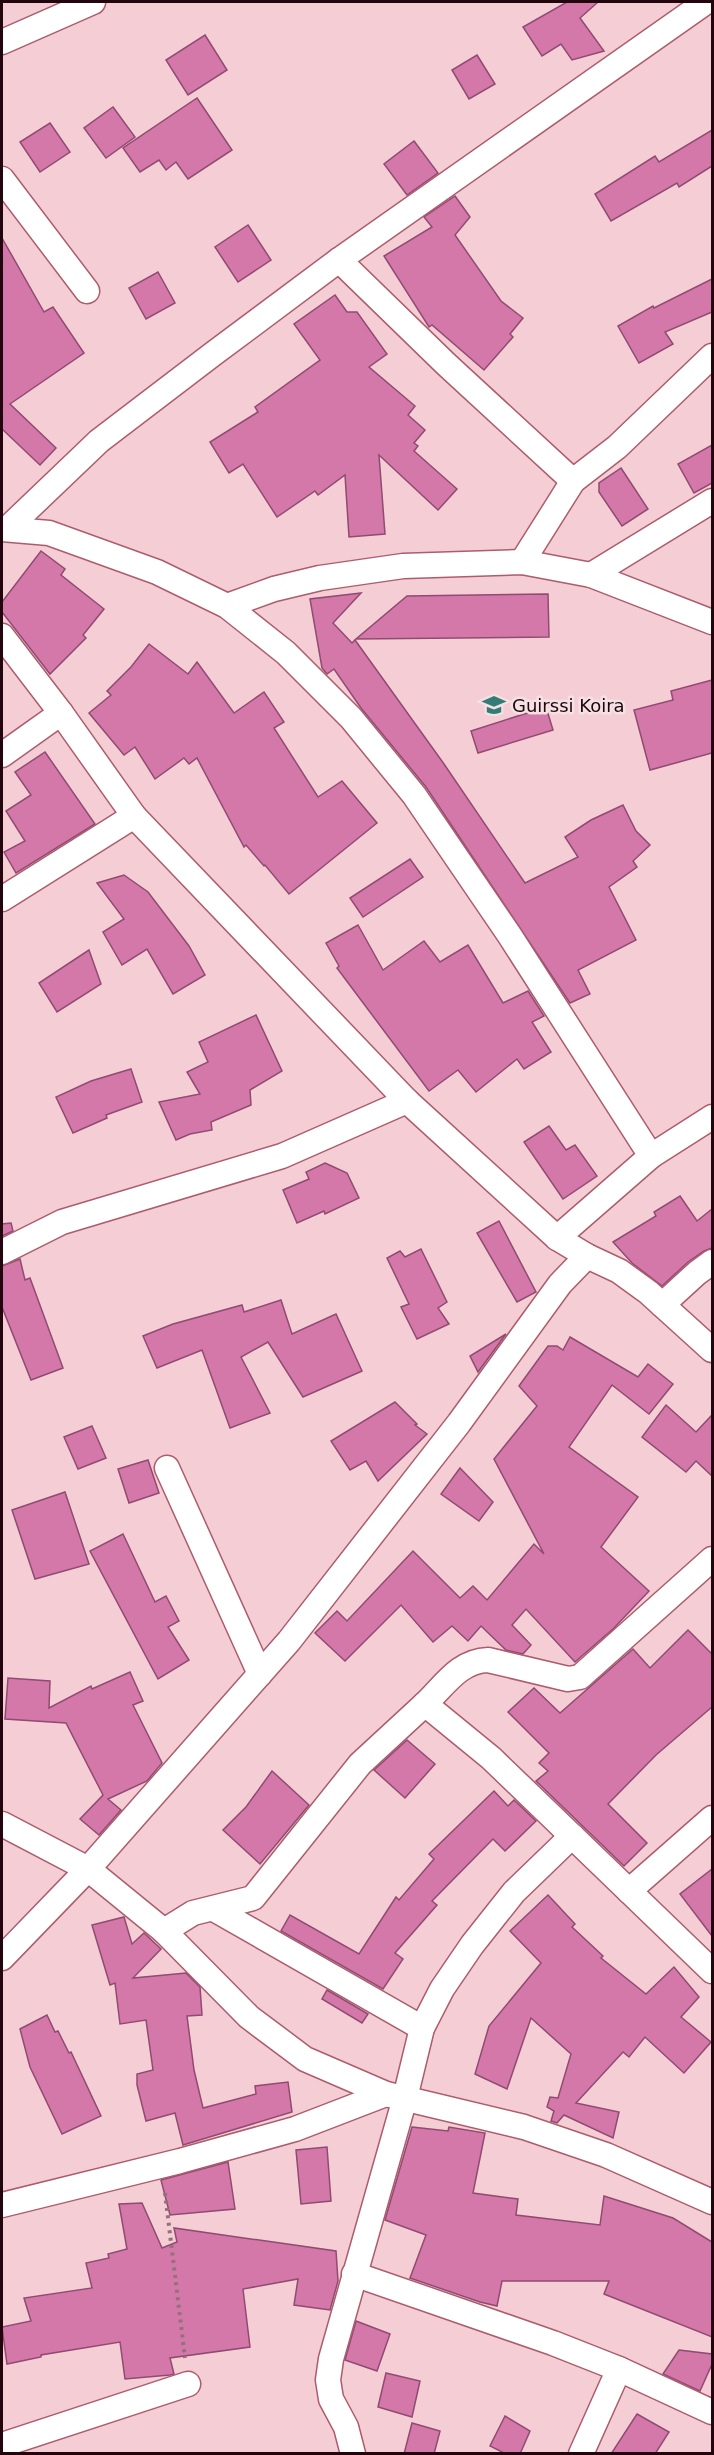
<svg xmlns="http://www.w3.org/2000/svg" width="714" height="2455" viewBox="0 0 714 2455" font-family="'DejaVu Sans',sans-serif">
<rect width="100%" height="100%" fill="#f4ced4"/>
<!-- building -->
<g fill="#d478aa" stroke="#914a71" stroke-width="1.5">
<polygon points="567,2 598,2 580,18 604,51 572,60 561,44 542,56 523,27"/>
<polygon points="205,35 227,70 188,95 166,60"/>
<polygon points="477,55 495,84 469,99 452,70"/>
<polygon points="197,98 232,150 188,179 176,162 166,170 159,160 140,172 123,148"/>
<polygon points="113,107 135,137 106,158 84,128"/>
<polygon points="50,123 70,152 40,172 20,142"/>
<polygon points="712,130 712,166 679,187 677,183 611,221 595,194 655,156 659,162"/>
<polygon points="414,141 438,173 407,195 384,164"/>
<polygon points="455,196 470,217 455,235 501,301 523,318 510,334 513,337 484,370 432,325 429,327 384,256 432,227 424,217"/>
<polygon points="248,225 271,260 238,282 215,247"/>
<polygon points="2,238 44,312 53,307 84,353 10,404 56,448 40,465 2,429"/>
<polygon points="158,272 175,303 146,319 129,288"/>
<polygon points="712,279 712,312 665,332 673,344 639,363 618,326 653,306 654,308"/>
<polygon points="335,295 347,312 357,312 387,354 369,367 415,406 408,415 425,430 414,443 418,446 414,451 457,489 438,510 379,455 385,534 349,537 345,475 318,495 315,491 277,517 243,464 229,473 210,442 258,412 255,407 320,360 294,324"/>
<polygon points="712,445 712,483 694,493 678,464"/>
<polygon points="621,468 648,509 622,526 599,492 599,483"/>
<polygon points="41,551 65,569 61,575 104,609 83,635 86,638 50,674 2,612 2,602"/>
<polygon points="361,593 333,623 352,643 355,640 444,764 525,883 578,857 565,837 591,820 623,805 636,831 650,845 633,861 637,867 609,887 636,940 578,970 590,994 570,1003 426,787 361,708 334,669 327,674 322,668 310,599"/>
<polygon points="548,594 549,637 356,639 407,596"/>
<polygon points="149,644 188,674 197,662 234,713 264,692 284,722 274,728 318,797 342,781 377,823 289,894 265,865 264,866 246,845 244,847 197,758 189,764 184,758 155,779 135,747 124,755 89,713 111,695 107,691 131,667"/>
<polygon points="712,680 712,753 650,770 634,710 673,700 671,691"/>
<polygon points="546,707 553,730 478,753 471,731"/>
<polygon points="45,752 95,824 16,873 4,852 25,841 6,811 31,795 15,772"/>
<polygon points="410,859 423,877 363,917 350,898"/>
<polygon points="124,875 148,892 189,946 205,975 173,994 147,949 122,965 103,932 124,919 97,883"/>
<polygon points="358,925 383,970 424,941 440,962 468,945 503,1003 528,991 544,1016 532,1022 551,1052 524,1069 517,1059 476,1092 458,1070 429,1091 337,968 339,966 326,943"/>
<polygon points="89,950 101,984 57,1012 39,983"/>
<polygon points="256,1015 282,1071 250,1090 251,1105 211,1122 212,1130 190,1134 176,1140 159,1102 200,1094 187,1072 208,1062 199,1042"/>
<polygon points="131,1069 142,1102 106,1115 107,1118 73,1133 56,1097 91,1081"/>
<polygon points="549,1126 566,1150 575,1145 597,1176 563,1199 524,1142"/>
<polygon points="325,1163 347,1173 359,1198 325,1214 324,1211 297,1223 283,1190 309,1179 306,1172"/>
<polygon points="680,1196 697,1221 712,1209 712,1248 704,1251 688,1262 662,1286 632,1263 613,1242 656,1216 654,1212"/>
<polygon points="499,1221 536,1292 517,1302 477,1233"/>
<polygon points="11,1223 13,1231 2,1236 2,1224"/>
<polygon points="421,1249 447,1302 438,1308 449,1324 417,1339 401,1307 409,1304 387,1258 400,1251 405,1257"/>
<polygon points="20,1259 25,1280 30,1278 63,1368 31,1380 2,1307 2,1266"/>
<polygon points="281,1300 292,1334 336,1314 362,1371 303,1397 268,1342 241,1357 270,1413 230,1428 202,1350 157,1368 143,1336 173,1324 242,1305 244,1312"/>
<polygon points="506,1334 478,1372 470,1356"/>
<polygon points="570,1337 638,1377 648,1364 673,1384 649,1414 612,1385 569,1447 638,1497 601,1547 649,1591 614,1628 575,1662 526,1609 512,1625 531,1645 523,1654 506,1650 481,1626 468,1641 452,1626 433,1642 401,1605 345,1661 315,1633 337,1611 347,1621 413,1551 460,1598 473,1586 487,1600 534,1544 544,1554 494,1459 537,1406 519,1386 548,1346 557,1346 563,1350"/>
<polygon points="395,1402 417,1424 415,1425 427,1434 378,1481 366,1461 350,1470 331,1441"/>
<polygon points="666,1405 696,1432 712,1415 712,1476 696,1461 686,1472 642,1437"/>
<polygon points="92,1426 106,1458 78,1469 64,1437"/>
<polygon points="148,1460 159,1493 129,1503 118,1469"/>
<polygon points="460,1468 493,1502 479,1521 441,1494"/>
<polygon points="65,1492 89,1564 35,1579 12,1510"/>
<polygon points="123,1534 155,1602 166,1596 179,1621 168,1627 189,1660 158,1679 90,1551"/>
<polygon points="688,1630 712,1654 712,1707 656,1755 608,1804 647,1843 624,1866 536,1781 548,1771 539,1763 549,1753 508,1712 534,1688 560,1713 633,1649 650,1668"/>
<polygon points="130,1672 143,1701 133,1705 162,1763 147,1781 108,1799 121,1810 99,1835 80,1819 103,1795 66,1723 5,1719 8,1678 50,1681 49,1708 91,1686 92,1689"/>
<polygon points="407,1740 435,1764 405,1798 374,1770"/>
<polygon points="272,1771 309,1805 260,1864 223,1830 246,1807"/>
<polygon points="494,1791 508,1806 514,1800 536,1821 505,1851 493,1839 432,1901 437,1905 395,1953 403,1959 383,1989 281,1931 290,1915 359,1954 396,1897 399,1900 434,1859 429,1854"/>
<polygon points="712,1869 712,1936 680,1894"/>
<polygon points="548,1895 575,1924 572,1927 603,1956 601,1958 646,1994 674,1967 699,1997 681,2017 711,2042 684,2073 645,2037 629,2057 623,2052 576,2103 619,2112 613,2138 564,2115 557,2123 551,2121 554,2111 547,2107 550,2097 558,2098 571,2054 531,2018 507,2089 475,2074 489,2026 541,1963 510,1931"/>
<polygon points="124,1917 132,1944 144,1933 161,1949 133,1978 186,1973 200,1987 202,2015 187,2016 194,2070 203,2108 256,2094 255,2086 288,2082 292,2112 183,2145 175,2113 146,2121 137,2085 137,2074 153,2070 146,2020 120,2024 115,1983 110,1985 92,1925"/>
<polygon points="327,1990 368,2014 362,2023 322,1999"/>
<polygon points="47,2015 55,2032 58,2031 69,2053 71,2052 101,2116 62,2134 30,2067 20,2029"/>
<polygon points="412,2127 448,2131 449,2127 485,2133 473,2193 518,2199 516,2215 600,2225 604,2196 673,2218 712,2242 712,2337 604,2294 609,2281 502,2281 497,2306 480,2302 410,2278 426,2235 385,2220"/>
<polygon points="327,2147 331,2201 301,2204 296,2150"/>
<polygon points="228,2162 235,2209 170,2215 161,2180"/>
<polygon points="142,2203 162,2248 177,2242 174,2228 336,2251 338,2281 330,2310 294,2305 298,2279 243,2289 250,2347 170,2358 174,2374 170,2375 125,2379 120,2342 41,2355 41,2357 7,2364 2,2327 31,2321 24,2298 92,2288 86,2263 109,2258 108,2254 127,2249 119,2204"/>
<polygon points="356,2321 390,2334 377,2371 345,2360"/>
<polygon points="679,2350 712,2354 712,2364 700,2391 663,2374"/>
<polygon points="386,2373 420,2381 412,2417 378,2407"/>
<polygon points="637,2414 669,2432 655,2454 611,2454"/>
<polygon points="505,2416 530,2431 520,2454 506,2454 490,2446"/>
<polygon points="412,2423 440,2431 434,2454 404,2454"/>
</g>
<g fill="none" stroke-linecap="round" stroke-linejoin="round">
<!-- minor casing -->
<g stroke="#ad5c6d" stroke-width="27">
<g id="minor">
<polyline points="2,42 93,2"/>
<polyline points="2,179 87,291"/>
<polyline points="339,260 446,364 573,481"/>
<polyline points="8,528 99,441 213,354 339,260 706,2"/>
<polyline points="2,529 49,533 157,572 227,606 286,653 351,718 414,795 510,936 651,1156"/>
<polyline points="522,562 573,481 617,447 712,356"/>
<polyline points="591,575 712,501"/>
<polyline points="227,606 274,589 320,578 403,566 522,562 591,575 712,622"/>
<polyline points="2,636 61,713 134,816 407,1101 557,1238 587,1256 619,1271 648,1292 712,1350"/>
<polyline points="2,755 61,713"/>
<polyline points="2,899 134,816"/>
<polyline points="557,1238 651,1156 712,1117"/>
<polyline points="2,1252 62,1222 282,1156 407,1101"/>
<polyline points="662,1305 697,1273 712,1262"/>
<polyline points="167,1468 260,1674"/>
<path d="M 425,1704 C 445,1685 459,1661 488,1660 L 568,1679 L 580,1677 L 712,1559"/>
<polyline points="2,1824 88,1869 164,1931 249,2017 305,2059 386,2094 524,2127 606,2155 712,2202"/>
<polyline points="629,1891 712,1818"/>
<polyline points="214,1909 422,2028"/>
<polyline points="164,1931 193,1913 253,1898 360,1764 425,1704 491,1758 572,1836"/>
<polyline points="2,1958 88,1869 289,1641 459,1423 560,1284 587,1256"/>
<polyline points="2,2205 180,2161 295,2129 386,2094"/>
<polyline points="354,2274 553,2343 619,2369 712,2412"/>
<polyline points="2,2445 188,2384"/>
<polyline points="353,2454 346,2427 331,2399 328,2380 331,2359 405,2098 422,2028 442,1989 472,1945 514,1892 572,1836 712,1971"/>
<polyline points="581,2454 619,2369"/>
</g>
</g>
<!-- path -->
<polyline stroke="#947178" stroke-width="4" stroke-dasharray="3 4.5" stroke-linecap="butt" points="165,2193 185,2358"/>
<!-- minor -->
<use href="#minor" stroke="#fff" stroke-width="24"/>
</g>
<!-- icons -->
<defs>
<g id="school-bare" transform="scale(1.8)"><path d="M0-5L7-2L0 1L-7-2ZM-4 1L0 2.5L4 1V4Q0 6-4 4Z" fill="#347b75" stroke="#f4e1e4" stroke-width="2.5" paint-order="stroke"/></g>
</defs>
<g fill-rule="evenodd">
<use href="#school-bare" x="494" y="705"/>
</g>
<g text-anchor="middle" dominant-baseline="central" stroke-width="5" stroke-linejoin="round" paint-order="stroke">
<!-- poi labels -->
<g font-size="18" fill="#23050d" stroke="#f4e1e4" text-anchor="start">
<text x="512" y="705">Guirssi Koira</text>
</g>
</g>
<!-- border -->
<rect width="714" height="2455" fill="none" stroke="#23050d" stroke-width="6"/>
</svg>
